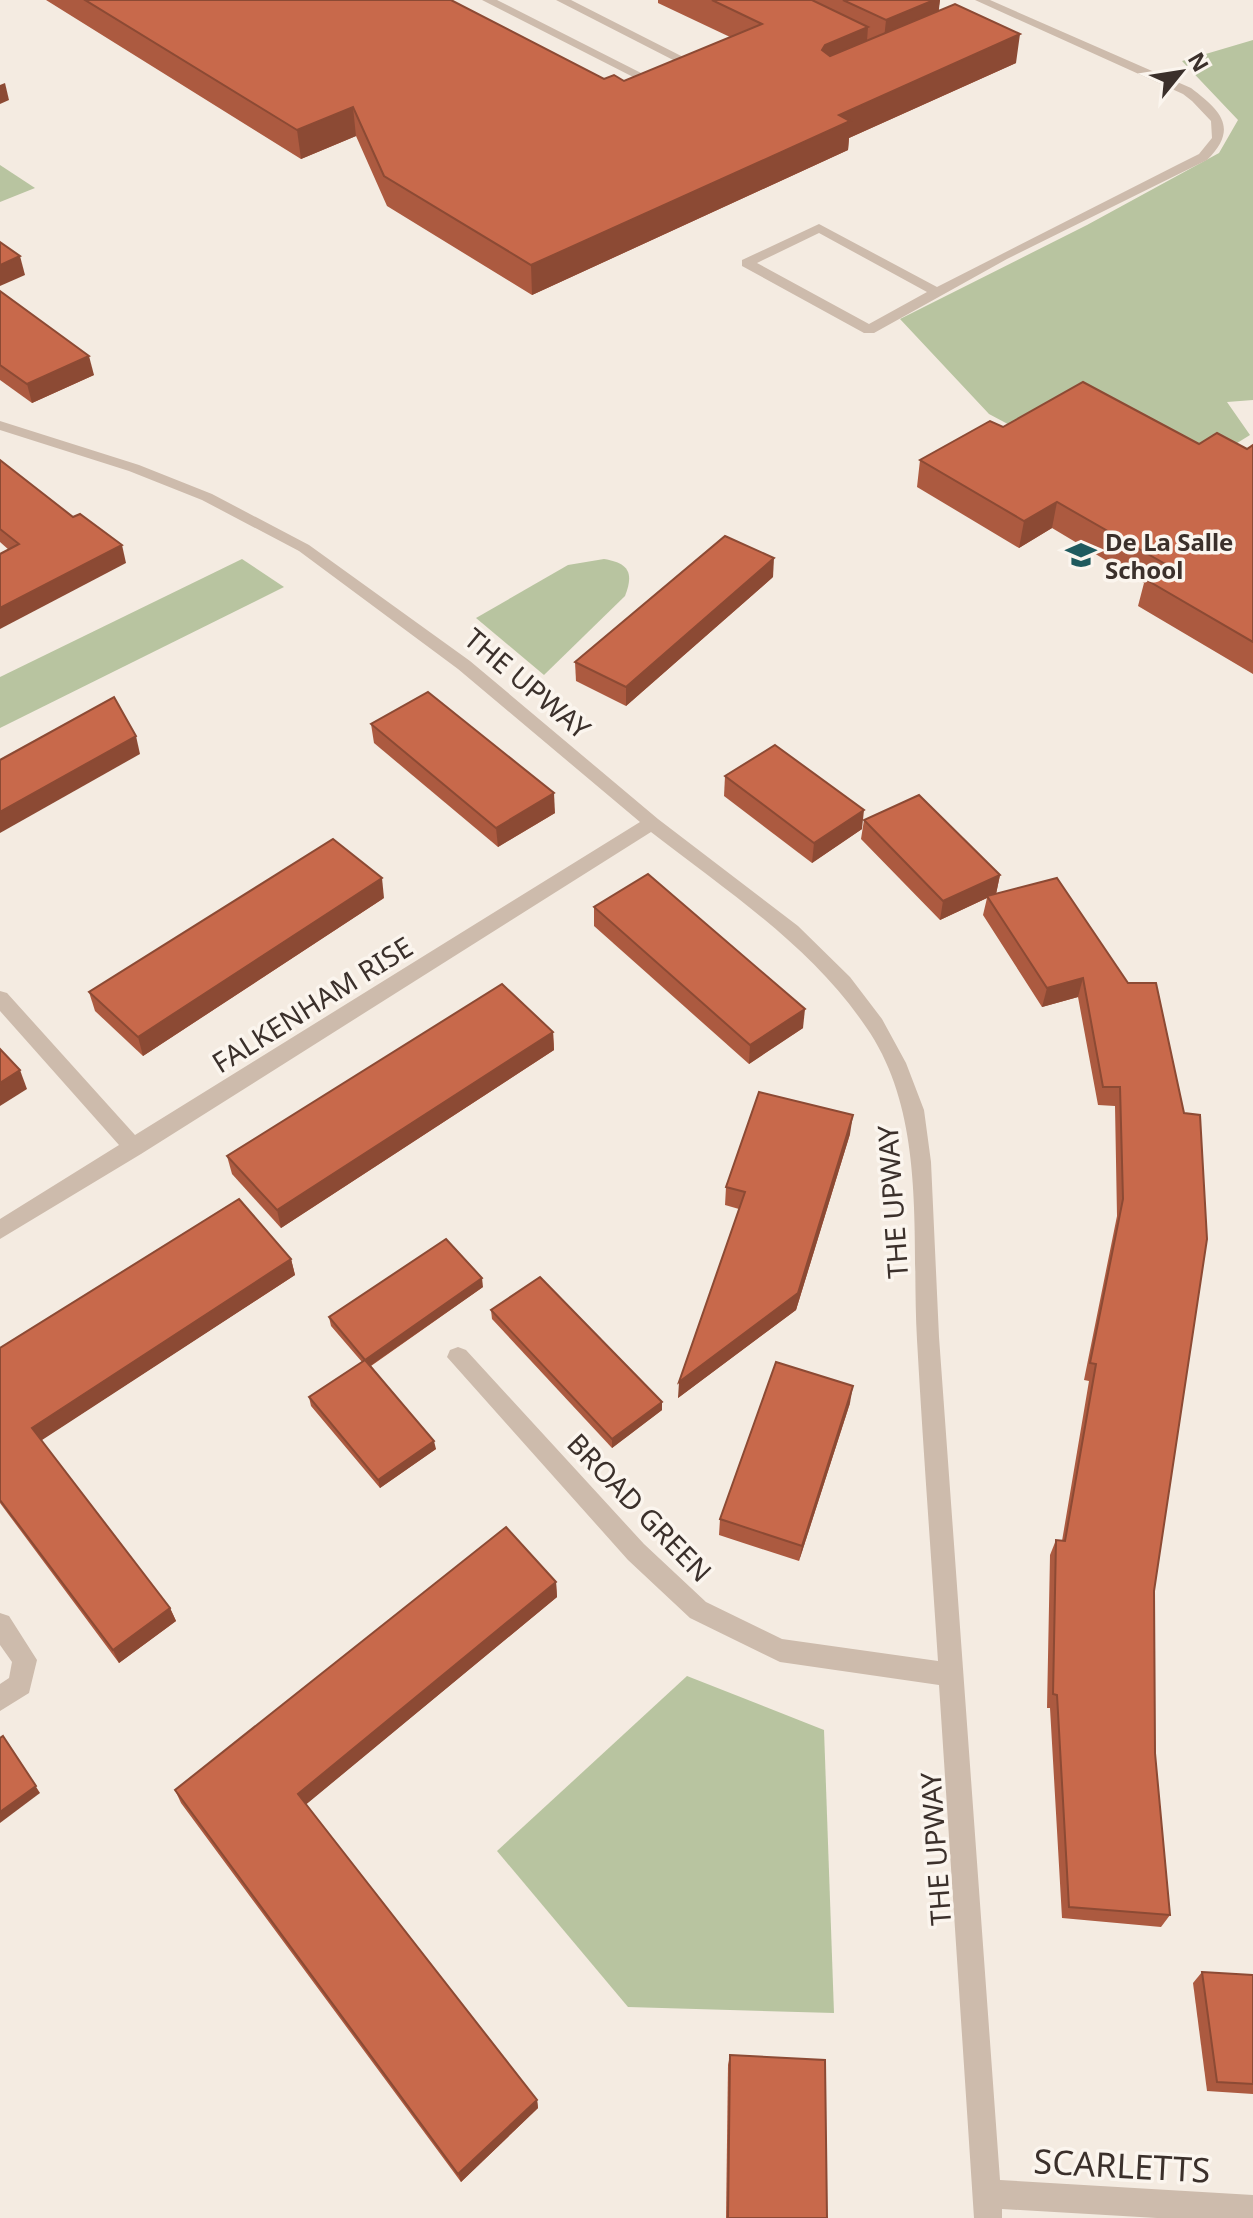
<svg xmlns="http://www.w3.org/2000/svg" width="1253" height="2218" viewBox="0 0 1253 2218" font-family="'Noto Sans',sans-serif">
<rect width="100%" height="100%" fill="#f4ebe1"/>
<!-- green -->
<g fill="#b8c4a0">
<polygon points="1253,40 1253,400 1227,402 1250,435 1197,468 1030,436 989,414 900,319 1087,225 1219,153 1238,120 1182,61"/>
<polygon points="0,165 35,188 0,202"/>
<polygon points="242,559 284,587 0,728 0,677"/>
<path d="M 604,559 C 629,563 634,573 625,596 L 544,675 L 476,618 L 568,565 Z"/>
<polygon points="687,1676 824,1730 834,2013 628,2007 497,1851"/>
</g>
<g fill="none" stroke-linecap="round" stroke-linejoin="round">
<!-- lane -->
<path fill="#cdbbac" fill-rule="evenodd" d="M 975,0 L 990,0 L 1191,88 C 1221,111 1239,128 1207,160 L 1007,259 L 874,333 L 864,333 L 742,266 L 742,260 L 819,224 L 937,287 L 1179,164 L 1199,154 L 1212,138 L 1211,121 L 1192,101 L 1183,94 ZM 819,233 L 927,292 L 869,324 L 757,263 Z"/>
<!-- street -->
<g fill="#cdbbac" fill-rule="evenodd">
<polygon points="482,0 497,0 647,76 679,63 556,0 571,0 695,63 651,82 643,82"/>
<path d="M 0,421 L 139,465 L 212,494 L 309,545 L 470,661 L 658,819 L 798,926 L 850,977 L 882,1019 L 906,1063 L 924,1110 L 931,1162 L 939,1337 L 1000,2180 L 1253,2195 L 1253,2218 L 1157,2218 L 1002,2209 L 1002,2218 L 974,2218 L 939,1685 L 780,1662 L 690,1618 L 628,1560 L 447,1357 L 450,1350 L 458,1347 L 466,1350 L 644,1544 L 706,1602 L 782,1639 L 938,1661 C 931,1554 923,1447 917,1340 C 911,1237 928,1116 866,1027 C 811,946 727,891 651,832 L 141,1154 L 0,1239 L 0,1219 L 119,1145 L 0,1011 L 0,991 L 7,993 L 135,1135 L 640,822 L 458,669 L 299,551 L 202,500 L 129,471 L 0,430 Z"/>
<polygon points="0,1613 9,1616 37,1660 29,1693 0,1711 0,1684 9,1678 12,1662 0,1645"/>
</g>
</g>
<!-- wall -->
<g fill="#ac5a40">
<polygon points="46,0 451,0 604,79 624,81 730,37 658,3 658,0 940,0 938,11 1016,63 849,138 848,150 532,295 387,206 356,136 301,159"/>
<polygon points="0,291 94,375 32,403 0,380"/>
<polygon points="1003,427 1247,449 1253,445 1253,674 1138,606 1144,583 1052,528 1019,548 917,487 920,460"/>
<polygon points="0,460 126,563 9,550 0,542"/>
<polygon points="773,577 626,706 576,681 575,662"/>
<polygon points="371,724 555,813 498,847 374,743"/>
<polygon points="725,776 862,829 812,863 724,796"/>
<polygon points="864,820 1000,875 996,894 1128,983 1154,1591 1155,1753 1170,1915 1161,1927 1062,1918 1050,1708 1047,1708 1050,1555 1056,1540 1062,1541 1089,1381 1084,1380 1117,1216 1115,1106 1098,1105 1078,997 1042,1007 983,915 987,898 940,920 861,839"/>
<polygon points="384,898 143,1056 95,1011 89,992"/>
<polygon points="594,907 803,1028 749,1064 594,926"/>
<polygon points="553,1032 554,1050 281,1228 232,1174 227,1156"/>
<polygon points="850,1134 796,1310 678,1398 739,1209 725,1205 726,1187"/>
<polygon points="291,1259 295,1275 41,1440 170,1608 176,1621 119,1663 0,1503 0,1348"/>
<polygon points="483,1287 371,1366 436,1449 380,1488 311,1406 309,1397 362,1362 331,1326 329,1317"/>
<polygon points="491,1310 662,1410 612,1448 492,1319"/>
<polygon points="850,1403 799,1561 719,1535 720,1519"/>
<polygon points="556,1582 557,1597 306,1804 537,2100 538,2108 461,2182 181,1803 175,1790"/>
<polygon points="1202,1972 1253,1975 1253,2094 1207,2091 1193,1983"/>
<polygon points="730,2055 827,2218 726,2218 728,2065"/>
</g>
<!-- shaded-wall -->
<g fill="#8c4a34">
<polygon points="934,0 940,0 937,26 883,48 886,20"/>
<polygon points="868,27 866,55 823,74 822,50 825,45"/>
<polygon points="1020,34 1016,63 849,138 848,150 532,295 531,265 839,115"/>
<polygon points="5,83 9,100 0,104 0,85"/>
<polygon points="353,107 356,136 301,159 297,130"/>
<polygon points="20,256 25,275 0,286 0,265"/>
<polygon points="89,356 94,375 32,403 27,384"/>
<polygon points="1057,502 1052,528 1019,548 1024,521"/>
<polygon points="122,545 126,563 0,629 0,608"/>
<polygon points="774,558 773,577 626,706 626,687"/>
<polygon points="136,736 140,754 0,833 0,812"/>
<polygon points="554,793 555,813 498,847 496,828"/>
<polygon points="864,810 862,829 812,863 814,843"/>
<polygon points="1000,875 996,894 987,896 987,898 940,920 943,901"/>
<polygon points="382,878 384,898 143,1056 138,1037"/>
<polygon points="1083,978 1078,997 1042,1007 1047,988"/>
<polygon points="805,1009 803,1028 749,1064 750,1045"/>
<polygon points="553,1032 554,1050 281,1228 277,1210"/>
<polygon points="20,1070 27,1089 0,1106 0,1083"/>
<polygon points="853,1115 850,1134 796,1310 678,1398 679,1382"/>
<polygon points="291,1259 295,1275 39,1442 32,1428"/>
<polygon points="482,1278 483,1287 367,1368 365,1360"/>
<polygon points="853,1386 850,1403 799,1561 802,1546"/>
<polygon points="662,1402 662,1410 612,1448 612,1439"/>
<polygon points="434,1441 436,1449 380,1488 378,1480"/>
<polygon points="556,1582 557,1597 303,1807 298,1794"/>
<polygon points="170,1608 176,1621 119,1663 113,1650"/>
<polygon points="8,1743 40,1793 0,1823 0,1812"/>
<polygon points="537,2100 538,2108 461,2182 458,2174"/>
</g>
<!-- building -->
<g fill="#c8694b" stroke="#8c4a34" stroke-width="2">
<polygon points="85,0 451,0 604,79 614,75 624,81 762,24 712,0 812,0 868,27 825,45 822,50 830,56 955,4 1020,34 839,115 850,121 531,265 384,176 353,107 297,130"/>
<polygon points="843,0 934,0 886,20"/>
<polygon points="0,242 20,256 0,265"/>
<polygon points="0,291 89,356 27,384 0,365"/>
<polygon points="1083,382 1199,444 1217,433 1247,449 1253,445 1253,642 1145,579 1167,565 1057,502 1024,521 920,460 990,421 1003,427"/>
<polygon points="0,460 73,517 80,514 122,545 0,608 0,554 19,544 0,529"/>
<polygon points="725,536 774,558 626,687 575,662"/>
<polygon points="428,692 554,793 496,828 371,724"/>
<polygon points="114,697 136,736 0,812 0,760"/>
<polygon points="775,745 864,810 814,843 725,776"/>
<polygon points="919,795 1000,875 943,901 864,820"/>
<polygon points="333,839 382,878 138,1037 89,992"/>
<polygon points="648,874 805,1009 750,1045 594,907"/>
<polygon points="1057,878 1128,983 1156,983 1184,1113 1200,1115 1207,1239 1154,1591 1155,1753 1170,1915 1069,1907 1057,1695 1053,1694 1056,1540 1065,1541 1096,1364 1090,1363 1123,1199 1120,1087 1103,1087 1083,978 1047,988 987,896"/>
<polygon points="502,984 553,1032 277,1210 227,1156"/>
<polygon points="0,1049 20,1070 0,1083"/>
<polygon points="759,1092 853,1115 798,1293 679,1382 745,1192 726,1187"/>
<polygon points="239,1199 291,1259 32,1428 170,1608 113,1650 0,1500 0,1348"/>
<polygon points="446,1239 482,1278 365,1360 329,1317"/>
<polygon points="540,1277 662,1402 612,1439 491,1310"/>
<polygon points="365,1360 434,1441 378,1480 309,1397"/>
<polygon points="776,1362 853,1386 802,1546 720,1519"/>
<polygon points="506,1527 556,1582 298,1794 537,2100 458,2174 175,1790"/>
<polygon points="3,1736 36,1786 0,1812 0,1738"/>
<polygon points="1202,1972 1253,1975 1253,2084 1217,2082"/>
<polygon points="730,2055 825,2060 827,2218 728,2218"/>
</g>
<!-- icons -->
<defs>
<g id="school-bare" transform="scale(2.4)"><path d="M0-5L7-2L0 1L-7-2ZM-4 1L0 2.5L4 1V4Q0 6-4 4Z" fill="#1f5a5e" stroke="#fbf5ee" stroke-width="2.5" paint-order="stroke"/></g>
</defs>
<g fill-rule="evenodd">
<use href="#school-bare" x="1081" y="555"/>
</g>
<g text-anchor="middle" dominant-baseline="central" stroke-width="7" stroke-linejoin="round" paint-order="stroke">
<!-- far-poi labels -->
<g font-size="24" font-weight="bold" fill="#3b302b" stroke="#fbf5ee" text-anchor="start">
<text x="1105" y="541">De La Salle<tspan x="1105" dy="28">School</tspan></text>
</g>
<!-- street labels -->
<g font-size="28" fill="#3b302b" stroke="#fbf5ee">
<text transform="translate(528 683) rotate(40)">THE UPWAY</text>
<text transform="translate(312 1004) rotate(-32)">FALKENHAM RISE</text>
<text transform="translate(892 1202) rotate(-94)">THE UPWAY</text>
<text transform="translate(640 1507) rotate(46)">BROAD GREEN</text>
<text transform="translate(935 1849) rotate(-94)">THE UPWAY</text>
</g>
<!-- near-street labels -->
<g font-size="34" fill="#3b302b" stroke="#fbf5ee">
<text transform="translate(1122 2165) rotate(3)">SCARLETTS</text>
</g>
</g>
<!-- north arrow -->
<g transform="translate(1181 72) rotate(60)" stroke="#fbf5ee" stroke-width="6" paint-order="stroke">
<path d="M0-6L14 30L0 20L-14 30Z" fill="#3b302b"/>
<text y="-12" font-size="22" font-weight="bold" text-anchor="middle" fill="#3b302b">N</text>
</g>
</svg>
